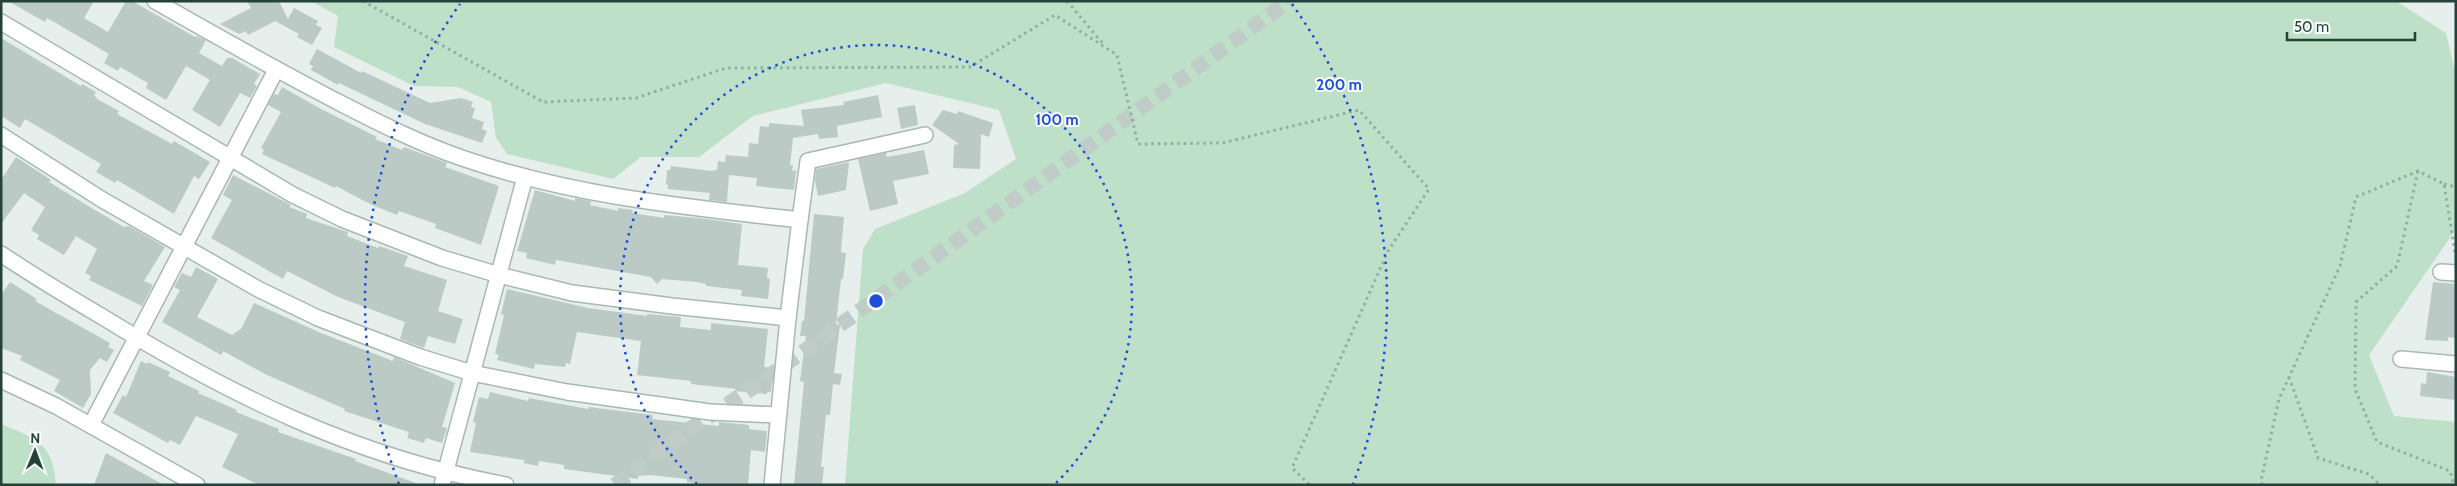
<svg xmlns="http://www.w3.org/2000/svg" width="2457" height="486" viewBox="0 0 2457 486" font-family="Cabin,sans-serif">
<rect width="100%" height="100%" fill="#e6efeb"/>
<!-- green -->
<g fill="#bfe0c8">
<polygon points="311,1 2396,1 2446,33 2456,76 2456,229 2369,355 2394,416 2456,422 2456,485 845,485 863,249 875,229 965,193 1016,159 999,110 886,83 753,116 699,157 641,157 613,179 507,154 496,138 491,102 458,87 414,86 334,47 338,16"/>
<path d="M 1,424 C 37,439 53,443 56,485 L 1,485 Z"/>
</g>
<!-- building -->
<g fill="#bbcac4">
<polygon points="8,1 94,1 84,18 108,32 126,1 132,1 195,37 197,36 206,40 199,53 222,66 227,58 232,58 260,74 254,84 257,86 250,98 240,93 220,127 192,110 210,80 186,66 166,100 146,88 148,83 120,67 118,71 104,63 109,54 47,18 45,22"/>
<polygon points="247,1 279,1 288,19 294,8 318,21 316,25 322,28 312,45 297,37 299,34 275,21 248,35 246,31 239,34 220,24 251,8"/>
<polygon points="1,38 81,86 82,84 96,92 94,95 97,99 119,111 117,114 172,144 174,141 210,162 199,179 194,176 174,214 117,180 115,183 96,172 101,164 42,129 25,119 20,128 1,116"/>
<polygon points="317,49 361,73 362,71 430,103 461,98 473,102 471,107 475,108 472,118 484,122 482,129 487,131 482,143 425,124 339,83 338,85 311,70 313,66 309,64"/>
<polygon points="282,87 321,109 377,137 375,139 402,150 404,147 447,163 445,167 499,186 481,245 435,228 436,224 399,211 397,215 372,205 336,186 335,188 262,154 264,150 261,148 281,112 268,105 274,94 278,95"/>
<polygon points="878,95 882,117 837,126 838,137 819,139 818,134 793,138 790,165 793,165 792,171 796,170 794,190 756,186 757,178 729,175 727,202 709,200 710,193 668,189 668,185 666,184 667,170 670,170 671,166 712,171 717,170 718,161 725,162 726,155 748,157 749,143 758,144 760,126 769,127 769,123 804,126 801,110 844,105 843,102"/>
<polygon points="915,105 918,125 901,129 897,108"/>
<polygon points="943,110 957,114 958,111 993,123 989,137 981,134 980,169 953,168 954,145 959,144 932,125"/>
<polygon points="924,150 929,174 893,181 898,204 870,211 858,159 886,153 887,157"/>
<polygon points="16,157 51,180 49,182 90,207 124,227 129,226 165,247 144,281 153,285 142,306 89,280 91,276 85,273 97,249 76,236 64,255 37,239 39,235 31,230 45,207 24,193 1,224 1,180"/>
<polygon points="849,162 846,190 818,196 815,181 816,169"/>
<polygon points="233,175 291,205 289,207 307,214 306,218 348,232 347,236 378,248 379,246 408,256 404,266 447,280 438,311 463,319 455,344 428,336 424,348 400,339 405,322 338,297 287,271 283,279 211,238 232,200 223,195"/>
<polygon points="535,190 575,201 575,198 591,201 590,205 618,211 618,208 633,210 632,213 664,218 664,215 707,219 742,224 738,265 768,268 767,278 770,279 768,299 741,296 742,290 706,286 706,284 697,282 662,279 657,284 651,277 556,260 555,265 526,258 527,253 517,251"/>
<polygon points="814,214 844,217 841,252 846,253 843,279 841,279 836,324 840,325 834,373 842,374 840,385 833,384 830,415 826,415 821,467 824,467 822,485 794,485 804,382 800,381 806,336 800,336 802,321 804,321"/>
<polygon points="196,267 218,279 197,317 232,335 241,329 254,303 321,333 393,361 394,357 455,383 442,427 447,428 442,443 426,438 424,443 407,438 409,432 344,411 345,409 267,375 223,351 221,355 162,322 180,290 174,287 182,273 191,277"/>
<polygon points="10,282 37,299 35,301 110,343 108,347 114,350 107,362 100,358 90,370 91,394 83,408 54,391 60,380 20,360 22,356 1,348 1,295"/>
<polygon points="2433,282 2456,284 2456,338 2448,337 2448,341 2425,340"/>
<polygon points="507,289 588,308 647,316 647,314 681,317 680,327 711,330 711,323 768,329 764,367 773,368 771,392 767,392 767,394 735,391 736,389 728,388 691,384 691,381 637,375 641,341 577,332 570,364 566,363 565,367 535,364 534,369 497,360 499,355 495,354 504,315 501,314"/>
<polygon points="141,361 147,364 148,362 170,372 168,376 199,391 198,393 237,410 236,412 279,429 278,432 356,459 355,461 416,483 415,485 259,485 222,467 238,434 196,416 180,445 170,440 168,443 113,413 123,395 126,397"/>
<polygon points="2427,372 2456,377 2456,400 2420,396 2421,383 2426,384"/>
<polygon points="490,392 528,401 529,398 588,409 589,407 653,415 652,419 719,426 719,422 749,425 749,429 767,431 765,452 751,450 748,485 702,484 687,482 687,479 650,475 638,476 638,479 564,469 564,465 539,461 538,466 524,463 524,460 470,452 476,423 473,422 479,397 488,399"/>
<polygon points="106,453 124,463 164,485 94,485"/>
</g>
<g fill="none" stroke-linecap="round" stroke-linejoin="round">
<!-- tertiary-tunnel -->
<polyline stroke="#bfccc8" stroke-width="15" stroke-dasharray="15 8" stroke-linecap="butt" points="615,485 685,432 754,387 1289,1"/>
<!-- minor casing -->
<g stroke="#a8b8b2" stroke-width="18">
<g id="minor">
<path d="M 155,1 C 218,37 280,72 344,105 C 383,125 421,144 462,158 C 571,196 686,207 800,220 L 788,318"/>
<polyline points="1,22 293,195 342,219 442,258 499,275 572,293 672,306 788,318 772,485"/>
<polyline points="1,135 101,199 258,289 318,318 420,357 472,373 567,392 710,412 778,415"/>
<polyline points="800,220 808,161 925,135"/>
<polyline points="2441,272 2456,273"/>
<polyline points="2401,359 2456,364"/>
<polyline points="1,380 56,406 197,485"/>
<polyline points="91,425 276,70"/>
<polyline points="442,485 525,177"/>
</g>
</g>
<!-- tertiary casing -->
<g stroke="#a8b8b2" stroke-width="18">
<path id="tertiary" d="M 1,254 C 34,276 67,296 101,316 C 230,395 355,457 506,485"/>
</g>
<!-- path -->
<g stroke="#86b3a5" stroke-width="3" stroke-dasharray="2.5 4" stroke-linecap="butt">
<polyline points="363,1 543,102 636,98 726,68 970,67 1055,15 1117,55 1138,144 1222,143 1359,110 1429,189 1388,251 1292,468 1310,485"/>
<polyline points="1067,1 1104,45"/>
<polyline points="2418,171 2397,266 2356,302 2355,389 2377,442 2450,471 2454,485"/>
<polyline points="2444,184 2456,187"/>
<polyline points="2289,377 2318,458 2369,474 2380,485"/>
<polyline points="2262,485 2261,481 2279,399 2340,266 2356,197 2418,171 2444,184 2456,258"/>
</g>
<!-- minor -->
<use href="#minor" stroke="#fff" stroke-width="15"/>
<!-- tertiary -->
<use href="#tertiary" stroke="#fff" stroke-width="15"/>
</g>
<!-- distance rings -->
<g fill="none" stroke="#1d4ed8" stroke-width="2.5" stroke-dasharray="2.5 5">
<path d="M697 484A256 256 0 1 1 1055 484"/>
<path d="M399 484A511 511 0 0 1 460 4M1292 4A511 511 0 0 1 1353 484"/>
</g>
<circle cx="876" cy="301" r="8" fill="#1d4ed8" stroke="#f7fbf9" stroke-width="2.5"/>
<g font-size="15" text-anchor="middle" font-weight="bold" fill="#1d4ed8" stroke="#f7fbf9" stroke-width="4" stroke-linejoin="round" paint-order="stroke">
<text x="1339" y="90">200 m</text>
<text x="1057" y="125">100 m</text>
</g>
<!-- border -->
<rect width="2457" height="486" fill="none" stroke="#24423a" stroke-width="5"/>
<!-- north arrow -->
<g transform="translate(35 451) rotate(1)" stroke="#f7fbf9" stroke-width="4" paint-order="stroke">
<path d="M0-4L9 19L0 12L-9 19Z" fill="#24423a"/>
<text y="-8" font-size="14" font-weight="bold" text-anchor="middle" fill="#24423a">N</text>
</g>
<!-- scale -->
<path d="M2287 32v8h128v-8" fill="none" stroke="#24423a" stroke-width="2.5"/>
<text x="2294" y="32" font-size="15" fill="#24423a" stroke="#f7fbf9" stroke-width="4" paint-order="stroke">50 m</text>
</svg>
